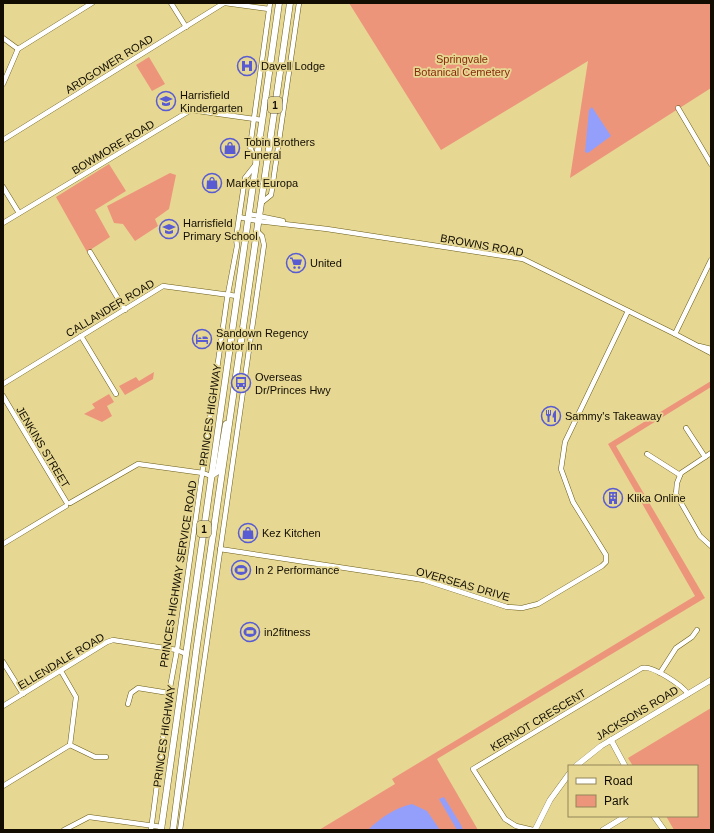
<svg xmlns="http://www.w3.org/2000/svg" width="714" height="833" viewBox="0 0 714 833" font-family="Arial,sans-serif">
<rect width="100%" height="100%" fill="#e6d793"/>
<!-- green -->
<g fill="#ed957b">
<polygon points="349,3 711,3 711,88 570,178 588,61 441,150"/>
<polygon points="149,57 165,84 152,91 136,65"/>
<polygon points="109,164 126,191 95,210 110,237 87,252 56,197"/>
<polygon points="170,173 176,175 169,209 155,219 158,226 135,241 123,224 114,223 107,206"/>
<polygon points="154,372 153,379 125,395 119,386 136,377 139,381"/>
<polygon points="711,381 711,387 616,446 705,598 437,759 478,830 319,830 395,784 392,779 695,596 608,444"/>
<polygon points="109,394 114,402 107,406 112,416 102,422 84,414 95,408 92,404"/>
<polygon points="711,708 711,830 674,830 666,816 697,816 697,766 633,766 628,758"/>
</g>
<!-- water -->
<g fill="#949ffc">
<polygon points="592,107 611,136 588,153 585,152 589,110"/>
<polygon points="444,797 461,825 463,830 457,830 439,799"/>
<path d="M 412,804 L 427,811 L 440,830 L 368,830 C 380,818 395,808 412,804 Z"/>
</g>
<g fill="none" stroke-linecap="round" stroke-linejoin="round">
<!-- minor casing -->
<g stroke="#6b5d18" stroke-width="5.5">
<g id="minor">
<polyline points="171,3 186,27"/>
<polyline points="225,3 269,9"/>
<polyline points="3,38 18,49"/>
<polyline points="3,84 18,49 92,3"/>
<polyline points="678,108 711,164"/>
<polyline points="3,140 224,3"/>
<polyline points="256,162 250,147 270,3"/>
<polyline points="3,187 19,213"/>
<polyline points="261,203 271,195 272,189 299,3"/>
<polyline points="249,214 283,221"/>
<polyline points="239,217 258,221 327,229 523,259 675,334 711,353"/>
<polyline points="3,223 191,110 262,120"/>
<polyline points="90,252 125,310"/>
<polyline points="675,334 711,260"/>
<polyline points="81,336 116,394"/>
<polyline points="699,346 711,349"/>
<polyline points="3,384 163,286 237,296"/>
<polyline points="3,396 67,503"/>
<polyline points="686,428 705,457"/>
<polyline points="711,453 681,473 677,483 676,494 700,536 711,546"/>
<polyline points="647,454 680,475"/>
<polyline points="70,503 138,464 203,473 211,476"/>
<polyline points="3,544 66,506"/>
<polyline points="220,549 424,580 507,607 522,608 538,604 602,566 606,562 606,555 573,502 561,469 565,442 628,311"/>
<polyline points="3,662 23,694"/>
<polyline points="660,673 676,648 692,637 697,630"/>
<polyline points="128,704 131,693 138,688 169,693"/>
<polyline points="3,706 107,642 113,640 177,650 186,654"/>
<polyline points="70,745 95,757 106,757"/>
<polyline points="3,786 70,745 76,697 61,671"/>
<polyline points="64,830 89,817 162,827"/>
<polyline points="151,830 169,693 177,650 227,299 237,246 236,238 245,178 256,164"/>
<polyline points="180,830 264,245 262,236 257,231"/>
<path d="M 533,830 L 516,826 L 505,819 L 473,769 L 642,668 C 652,665 682,685 688,694"/>
</g>
</g>
<!-- major casing -->
<g stroke="#6b5d18" stroke-width="6">
<g id="major">
<polyline points="611,740 625,766"/>
<polyline points="576,766 601,746 711,680"/>
<polyline points="654,816 664,830"/>
<polyline points="535,830 550,800 569,774"/>
<polyline points="603,830 626,816"/>
</g>
</g>
<!-- highway casing -->
<g stroke="#6b5d18" stroke-width="7">
<g id="highway">
<polyline points="211,476 218,471 226,424"/>
<polyline points="161,830 279,3"/>
<polyline points="173,830 196,652 290,3"/>
</g>
</g>
<!-- minor -->
<use href="#minor" stroke="#fff" stroke-width="4.5"/>
<!-- major -->
<use href="#major" stroke="#fff" stroke-width="5.5"/>
<!-- highway -->
<use href="#highway" stroke="#fff" stroke-width="6"/>
</g>
<!-- icons -->
<defs>
<g id="hospital-ring" transform="scale(1)"><circle r="9.5" fill="#e6d793" stroke="#585bd2" stroke-width="1.5"/><path d="M-5-5h3v3.5h4V-5h3V5h-3V1.5h-4V5h-3Z" fill="#585bd2"/></g>
<g id="school-ring" transform="scale(1)"><circle r="9.5" fill="#e6d793" stroke="#585bd2" stroke-width="1.5"/><path d="M0-5L7-2L0 1L-7-2ZM-4 1L0 2.5L4 1V4Q0 6-4 4Z" fill="#585bd2"/></g>
<g id="shop-ring" transform="scale(1)"><circle r="9.5" fill="#e6d793" stroke="#585bd2" stroke-width="1.5"/><path d="M-5-2.5h2.3a2.7 3.5 0 0 1 5.4 0H5L5.5 6h-11ZM-1.5-2.5h3a1.5 2.3 0 0 0-3 0Z" fill="#585bd2"/></g>
<g id="supermarket-ring" transform="scale(1)"><circle r="9.5" fill="#e6d793" stroke="#585bd2" stroke-width="1.5"/><path d="M-6-5.5h2.5l.6 2H6L4.5 2H-2.5L-4.4-4H-6ZM-1.5 3.2a1.3 1.3 0 1 0 .1 0ZM3 3.2a1.3 1.3 0 1 0 .1 0Z" fill="#585bd2"/></g>
<g id="hotel-ring" transform="scale(1)"><circle r="9.5" fill="#e6d793" stroke="#585bd2" stroke-width="1.5"/><path d="M-6-4.5h1.5V1H6V5H4.5V3h-9V5H-6ZM-4 0a1.8 1.8 0 1 1 3.6 0ZM.5 0V-2.5h3Q6-2.5 6 0Z" fill="#585bd2"/></g>
<g id="bus-ring" transform="scale(1)"><circle r="9.5" fill="#e6d793" stroke="#585bd2" stroke-width="1.5"/><path d="M-5-6H5V4H4V6H2V4H-2V6H-4V4H-5ZM-3.5-4V0h7V-4ZM-3.5 1.2v1.5H-2V1.2ZM2 1.2v1.5H3.5V1.2Z" fill="#585bd2"/></g>
<g id="restaurant-ring" transform="scale(1)"><circle r="9.5" fill="#e6d793" stroke="#585bd2" stroke-width="1.5"/><path d="M-5-6h1v4h1v-4h1v4h1v-4h1v5L-1.5 .5V6h-2V.5L-5-1ZM5-6V6H3V1.5H1.5Q1.5-4 5-6Z" fill="#585bd2"/></g>
<g id="building-ring" transform="scale(1)"><circle r="9.5" fill="#e6d793" stroke="#585bd2" stroke-width="1.5"/><path d="M-4-6H4V6H1V3H-1V6H-4ZM-2.5-4.3h1.7v1.8h-1.7ZM.8-4.3h1.7v1.8H.8ZM-2.5-1h1.7V.8h-1.7ZM.8-1h1.7V.8H.8Z" fill="#585bd2"/></g>
<g id="stadium-ring" transform="scale(1)"><circle r="9.5" fill="#e6d793" stroke="#585bd2" stroke-width="1.5"/><path d="M0-5a6.5 5 0 1 0 0 10a6.5 5 0 1 0 0-10ZM-3.5-1.8h7v3.6h-7Z" fill="#585bd2"/></g>
</defs>
<g fill-rule="evenodd">
<use href="#hospital-ring" x="247" y="66"/>
<use href="#school-ring" x="166" y="101"/>
<use href="#shop-ring" x="230" y="148"/>
<use href="#shop-ring" x="212" y="183"/>
<use href="#school-ring" x="169" y="229"/>
<use href="#supermarket-ring" x="296" y="263"/>
<use href="#hotel-ring" x="202" y="339"/>
<use href="#bus-ring" x="241" y="383"/>
<use href="#restaurant-ring" x="551" y="416"/>
<use href="#building-ring" x="613" y="498"/>
<use href="#shop-ring" x="248" y="533"/>
<use href="#stadium-ring" x="241" y="570"/>
<use href="#stadium-ring" x="250" y="632"/>
</g>
<g text-anchor="middle" dominant-baseline="central" stroke-width="3.5" stroke-linejoin="round" paint-order="stroke">
<!-- shield labels -->
<g fill="#e6d793" stroke="#524a2c" stroke-width="1">
<rect x="268" y="97" width="14" height="16" rx="3"/>
<rect x="197" y="521" width="14" height="16" rx="3"/>
</g>
<g font-size="10" font-weight="bold" fill="#120d00">
<text x="275" y="105">1</text>
<text x="204" y="529">1</text>
</g>
<!-- park labels -->
<g font-size="11" fill="#872b0b" stroke="#e6d793">
<text x="462" y="59">Springvale<tspan x="462" dy="13">Botanical Cemetery</tspan></text>
</g>
<!-- street labels -->
<g font-size="11" fill="#120d00" stroke="#e6d793">
<text transform="translate(109 64) rotate(-32)">ARDGOWER ROAD</text>
<text transform="translate(113 147) rotate(-31)">BOWMORE ROAD</text>
<text transform="translate(482 245) rotate(10)">BROWNS ROAD</text>
<text transform="translate(110 308) rotate(-31)">CALLANDER ROAD</text>
<text transform="translate(210 415) rotate(-82)">PRINCES HIGHWAY</text>
<text transform="translate(43 447) rotate(59)">JENKINS STREET</text>
<text transform="translate(178 574) rotate(-81)">PRINCES HIGHWAY SERVICE ROAD</text>
<text transform="translate(463 584) rotate(16)">OVERSEAS DRIVE</text>
<text transform="translate(61 661) rotate(-31)">ELLENDALE ROAD</text>
<text transform="translate(637 713) rotate(-31)">JACKSONS ROAD</text>
<text transform="translate(538 720) rotate(-31)">KERNOT CRESCENT</text>
<text transform="translate(164 736) rotate(-82)">PRINCES HIGHWAY</text>
</g>
<!-- poi labels -->
<g font-size="11" fill="#120d00" stroke="#e6d793" text-anchor="start">
<text x="261" y="66">Davell Lodge</text>
<text x="180" y="95">Harrisfield<tspan x="180" dy="13">Kindergarten</tspan></text>
<text x="244" y="142">Tobin Brothers<tspan x="244" dy="13">Funeral</tspan></text>
<text x="226" y="183">Market Europa</text>
<text x="183" y="223">Harrisfield<tspan x="183" dy="13">Primary School</tspan></text>
<text x="310" y="263">United</text>
<text x="216" y="333">Sandown Regency<tspan x="216" dy="13">Motor Inn</tspan></text>
<text x="255" y="377">Overseas<tspan x="255" dy="13">Dr/Princes Hwy</tspan></text>
<text x="565" y="416">Sammy's Takeaway</text>
<text x="627" y="498">Klika Online</text>
<text x="262" y="533">Kez Kitchen</text>
<text x="255" y="570">In 2 Performance</text>
<text x="264" y="632">in2fitness</text>
</g>
</g>
<!-- border -->
<rect width="714" height="833" fill="none" stroke="#120d00" stroke-width="8"/>
<!-- legend -->
<rect x="568" y="765" width="130" height="52" fill="#e6d793" stroke="#918658"/>
<rect x="576" y="778" width="20" height="6" fill="#ffffff" stroke="#918658"/>
<text x="604" y="785" font-size="12" fill="#120d00">Road</text>
<rect x="576" y="795" width="20" height="12" fill="#ed957b" stroke="#918658"/>
<text x="604" y="805" font-size="12" fill="#120d00">Park</text>
</svg>
